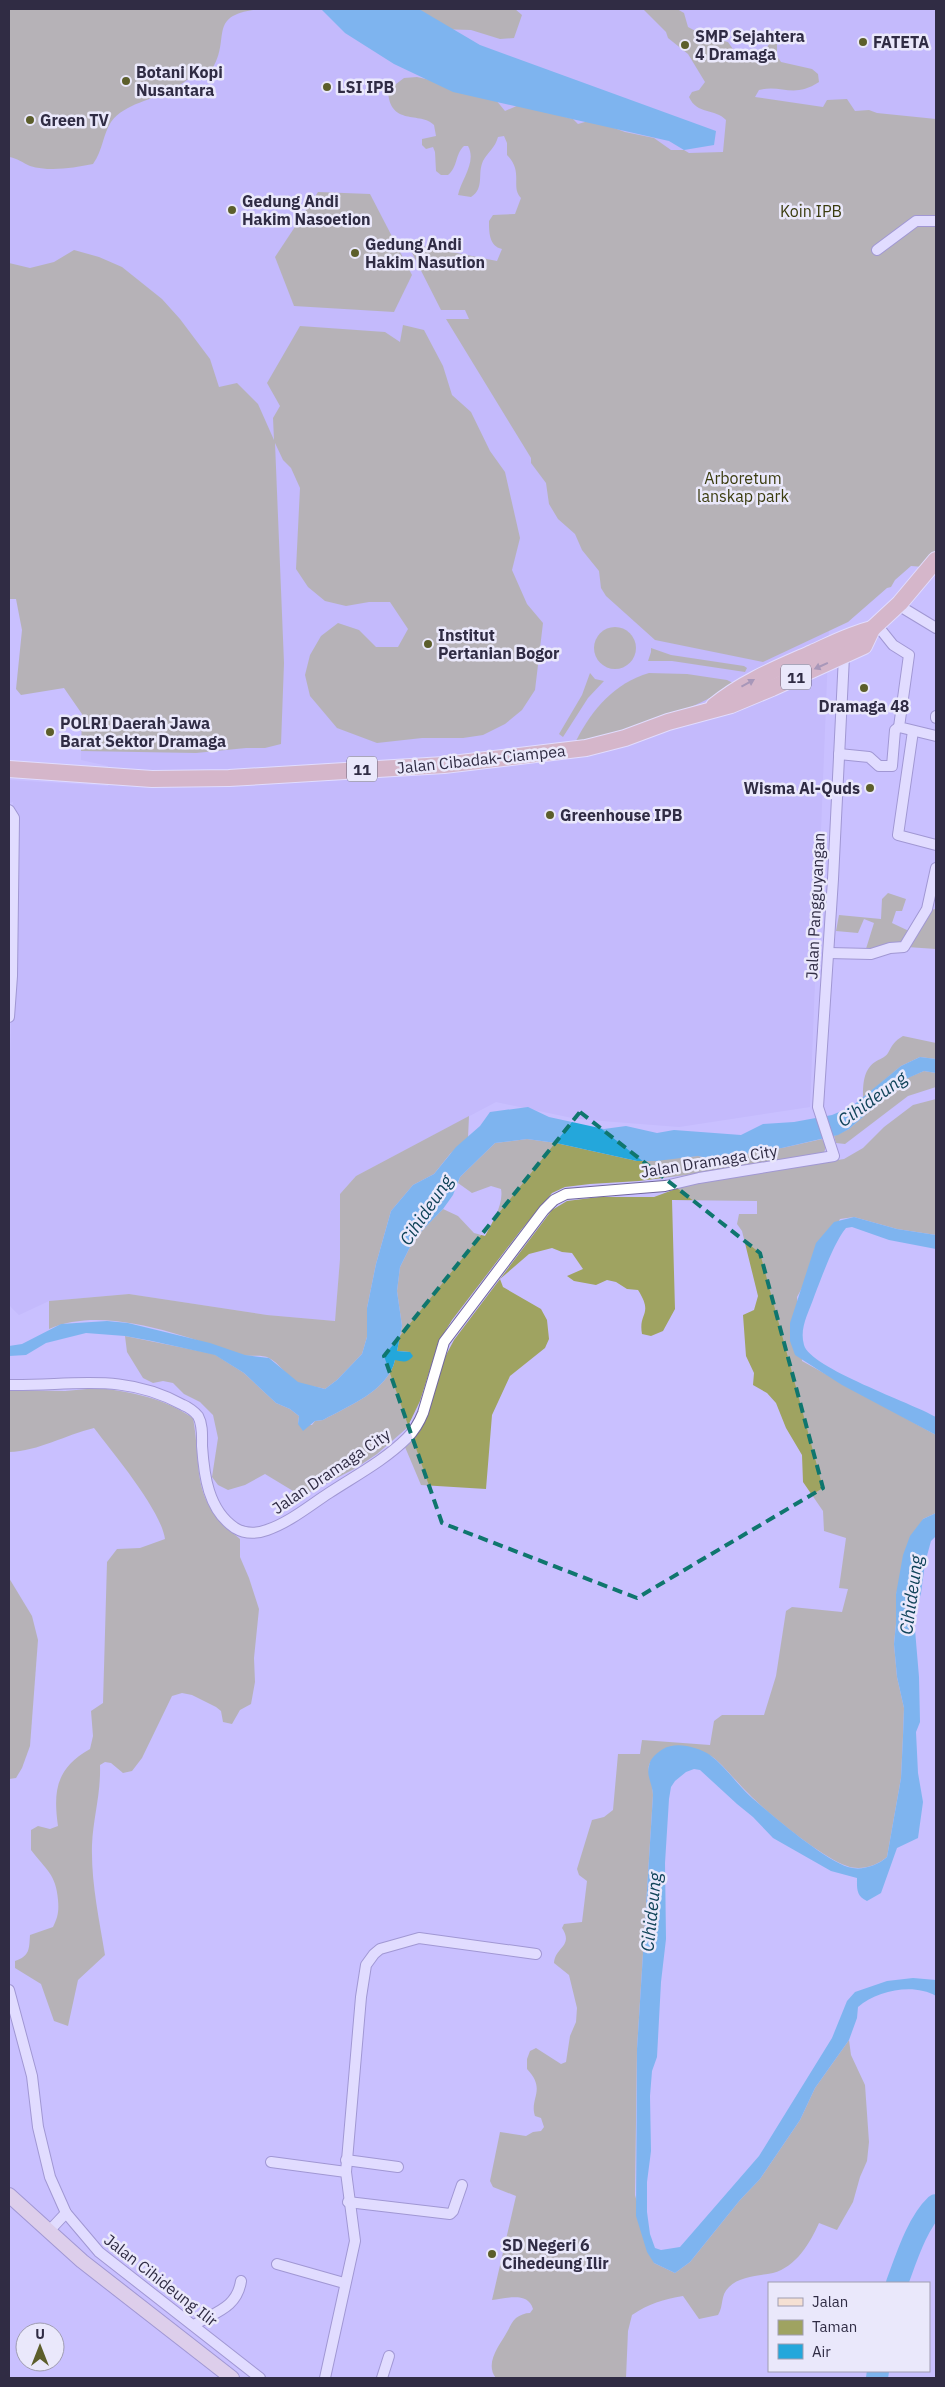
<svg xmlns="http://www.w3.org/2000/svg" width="945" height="2387" viewBox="0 0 945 2387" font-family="'IBM Plex Sans',sans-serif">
<rect width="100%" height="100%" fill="#c9c0ff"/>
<!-- built -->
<polygon fill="#beb3f8" points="9,9 936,9 936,500 830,603 810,1107 679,1127 577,1119 496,1102 356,1176 340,1194 340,1259 335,1321 267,1315 129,1294 49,1301 19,1315 10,1306 9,1084 11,1033 13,802 9,803 9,780 108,786 108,766 81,760 81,751 107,751 30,596 9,580"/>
<!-- green -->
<g fill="#9fa361">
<path d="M 9,9 L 260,9 C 205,15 232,38 212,69 C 192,73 188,81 172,90 C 153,100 125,103 111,122 C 103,134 103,150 93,164 C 73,168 50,172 30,166 C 23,163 17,158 9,157 Z"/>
<polygon points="418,9 515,9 522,15 514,38 500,39 471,30 438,29"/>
<path d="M 643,9 L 677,9 L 684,13 L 688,27 L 707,37 L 728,42 L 740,59 C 757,62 761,58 769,44 L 777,43 L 777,56 L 781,62 L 812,69 L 818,74 L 819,82 C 793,99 782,84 759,90 L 755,97 L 823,107 L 827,100 L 847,99 L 855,111 L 869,110 L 877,113 L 936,119 L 936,555 L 924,567 L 911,566 L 895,580 L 891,587 L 887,588 L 848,622 L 763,662 L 655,640 L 606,596 L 601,588 L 599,571 L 582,550 L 575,534 L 558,519 L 549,504 L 546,483 L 531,463 L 531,458 L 446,319 L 469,319 L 465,310 L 441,310 L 407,243 L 497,261 L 502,249 C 489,246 489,232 489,221 L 493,215 L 515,214 L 521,198 C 510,187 524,172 507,155 L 507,143 L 504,136 L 498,137 C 495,148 488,152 483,161 C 477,174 485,188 471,197 L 458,195 C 461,180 477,162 468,146 L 464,146 C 455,154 458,167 448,175 L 441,175 L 436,171 L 435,152 L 433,147 L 426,149 L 422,145 L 422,139 L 436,136 L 434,125 C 421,111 389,127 388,90 L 404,78 L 417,77 L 491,94 L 505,111 L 519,105 L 573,119 L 578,124 L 592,120 L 625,132 L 654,138 L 671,150 L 684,150 L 689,153 L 723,152 L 726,120 C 715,108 697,115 689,97 L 692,92 L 699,90 L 705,82 L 688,54 L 668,38 L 666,32 Z"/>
<polygon points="318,192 370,194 412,275 394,312 294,306 275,257"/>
<polygon points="74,250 99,257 122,267 162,299 180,319 210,359 219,387 237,383 258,404 274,440 273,418 280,406 267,383 300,326 385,332 400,342 403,325 424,330 443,366 452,395 471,412 490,451 505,472 520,538 512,570 527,604 543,623 535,690 522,710 505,724 483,735 463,738 422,738 377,743 337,728 310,696 305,675 310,655 321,636 338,623 359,630 376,647 398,647 408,629 390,602 369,602 346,606 325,601 308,587 296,569 300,488 291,468 283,460 275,443 284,663 281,744 265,748 246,748 196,753 81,751 82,714 64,688 21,695 16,689 22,630 16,599 9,599 9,263 30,268 54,262"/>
<circle cx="615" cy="648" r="21"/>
<polygon points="651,648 671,655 744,666 747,668 745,672 672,661 648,661 651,652"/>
<polygon points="590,673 595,679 604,681 588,698 563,737 559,734 582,695"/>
<path d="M 649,673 L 687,674 L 727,680 L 733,683 L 729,688 C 683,713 629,735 576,741 C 592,709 615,683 649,673 Z"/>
<polygon points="888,893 906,899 902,911 896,911 892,923 909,931 904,945 865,952 874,923 864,919 858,933 836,931 839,915 881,919 882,899"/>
<polygon points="936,909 936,949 907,947 930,910"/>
<path d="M 903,1036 L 936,1043 L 936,1059 L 920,1057 L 901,1066 L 863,1098 C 863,1085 863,1070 875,1062 C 879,1059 885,1058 888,1053 C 892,1046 894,1041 903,1036 Z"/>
<polygon points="924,1071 936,1073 936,1087 908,1096 845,1144 836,1143 834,1136 849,1129 907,1078"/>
<path d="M 936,1099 L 936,1235 L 897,1229 L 854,1217 L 840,1219 L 797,1297 L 802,1361 L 936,1435 L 936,1513 L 923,1519 L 896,1594 L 896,1624 L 894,1644 L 897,1677 L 904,1708 L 903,1736 L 901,1778 L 887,1857 C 877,1866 860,1871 847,1866 C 823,1858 768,1814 749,1794 C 739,1785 721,1762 711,1756 C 702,1751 677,1750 666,1748 C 638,1767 652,1769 653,1795 L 637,2049 L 635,2195 L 654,2263 L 675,2273 L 690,2262 L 740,2200 L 760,2179 L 800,2120 L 815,2088 L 849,2040 L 851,2055 L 865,2085 L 869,2142 L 867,2161 L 860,2177 L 853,2202 L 837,2230 L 819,2223 C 810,2243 796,2267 773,2273 C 759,2276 740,2276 729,2287 C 720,2295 724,2306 718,2315 L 699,2319 L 683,2296 C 664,2299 648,2304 632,2315 L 628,2331 L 626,2378 L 496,2378 C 484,2363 500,2345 507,2332 C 510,2327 512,2321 516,2318 C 520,2315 525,2313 530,2313 L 533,2309 C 528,2291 505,2299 492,2300 L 516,2196 L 493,2187 L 490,2181 L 500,2132 L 526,2136 L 533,2132 L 541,2131 L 544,2127 L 541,2118 L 535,2116 C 529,2098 547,2090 527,2069 L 527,2059 L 530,2051 L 536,2048 L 561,2064 L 566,2062 L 570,2036 L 576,2022 L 577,2008 L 569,1975 L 554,1963 C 555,1947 574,1946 562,1928 L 564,1924 L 582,1922 L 587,1881 L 579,1875 L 577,1869 L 592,1820 L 604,1817 L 613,1810 L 618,1754 L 640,1754 L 642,1740 L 710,1745 L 714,1721 L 722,1715 L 764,1715 L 776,1676 L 786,1611 L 792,1607 L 842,1612 L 848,1589 L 839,1588 L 846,1538 L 824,1531 L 823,1511 L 803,1482 L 802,1455 L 786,1428 L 776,1403 L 767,1393 L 753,1385 L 754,1373 L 746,1356 L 743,1315 L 754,1310 L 758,1296 L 742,1231 L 737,1224 L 739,1214 L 757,1214 L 757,1201 L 672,1200 L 675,1309 L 663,1331 L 651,1336 L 642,1334 C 638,1312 654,1315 638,1290 L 627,1289 L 616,1282 L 607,1280 L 596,1285 L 574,1281 L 567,1276 L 583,1269 L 572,1253 L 562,1252 L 552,1248 L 529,1254 L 500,1279 L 503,1287 L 541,1309 L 547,1320 L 549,1339 L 545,1348 L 510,1376 L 492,1415 L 486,1489 L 421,1485 L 405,1447 L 420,1431 L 428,1411 L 445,1357 L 454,1340 L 552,1210 L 567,1201 L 599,1197 L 654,1197 L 689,1184 L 844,1159 L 863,1148 L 884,1127 L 913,1105 Z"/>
<path d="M 469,1116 L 468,1138 L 450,1154 L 434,1174 L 413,1185 L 391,1211 L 376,1264 L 367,1308 L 367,1337 L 362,1354 L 337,1380 L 325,1389 C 316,1386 303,1386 295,1381 C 286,1375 279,1363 269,1358 C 262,1354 251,1357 243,1355 C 186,1338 107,1304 49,1329 L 49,1301 L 129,1294 L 267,1315 L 335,1321 L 340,1259 L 340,1194 L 356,1176 Z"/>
<path d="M 527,1139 L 556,1143 L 637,1161 L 698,1156 L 708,1158 L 740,1156 L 758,1150 L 782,1148 L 822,1139 L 826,1146 L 824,1153 L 719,1171 L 639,1181 L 590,1184 L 565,1187 L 552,1193 L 521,1230 L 452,1320 L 439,1341 L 420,1401 L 407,1428 L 377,1454 L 356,1468 L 308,1493 L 298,1494 L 265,1474 L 245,1485 L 228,1490 L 218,1485 L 212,1477 L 218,1438 L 213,1415 L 200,1402 L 184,1394 L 173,1383 L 163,1381 L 153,1383 L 143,1378 L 127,1352 L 125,1336 L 214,1354 L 244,1373 L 276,1403 L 290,1409 L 299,1416 L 298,1424 L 312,1425 L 315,1421 L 323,1420 C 348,1406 388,1391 395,1360 L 410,1352 L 397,1351 L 402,1326 L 397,1291 L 400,1267 L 414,1239 L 443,1209 L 458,1216 L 474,1233 L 485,1236 C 492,1223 504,1204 501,1189 L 491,1186 L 472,1193 L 458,1183 L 460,1177 L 495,1143 Z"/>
<path d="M 98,1388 C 132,1392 164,1398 193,1418 C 203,1475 189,1498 240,1539 L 240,1557 L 249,1578 L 259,1609 L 254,1658 L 255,1682 L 251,1704 L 240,1710 L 232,1724 L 223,1722 L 221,1711 L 216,1707 L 192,1695 L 182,1693 L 172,1696 L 142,1758 L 132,1771 L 123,1773 L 111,1763 L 105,1762 L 100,1765 C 101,1794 93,1818 92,1845 C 91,1882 99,1918 105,1955 L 78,1980 L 68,2026 L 54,2021 L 41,1984 L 15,1968 L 15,1961 C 30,1956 29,1949 30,1935 L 53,1927 C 58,1917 59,1911 58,1900 C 56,1874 46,1870 31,1850 L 31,1830 L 38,1826 L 50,1829 L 58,1826 C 53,1791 56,1768 90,1749 L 93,1736 L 91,1711 L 103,1703 L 107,1562 L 117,1549 L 140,1548 L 165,1539 C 161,1510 113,1453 94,1428 C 65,1435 39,1451 9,1452 L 9,1390 L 65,1391 Z"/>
<polygon points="9,1578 32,1616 38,1640 30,1746 22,1768 16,1778 9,1779"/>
</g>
<!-- water -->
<g fill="#24a7db">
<polygon points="321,9 419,9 480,45 716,131 714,145 684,150 669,141 453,92 394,64 345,33"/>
<path d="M 920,1057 L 936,1059 L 936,1073 L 924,1071 L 908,1078 L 849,1129 L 838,1135 L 782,1148 L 758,1150 L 740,1156 L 708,1158 L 698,1156 L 656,1161 L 637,1161 L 556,1143 L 527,1139 L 495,1143 L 460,1177 L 453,1195 L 443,1209 L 414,1239 L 400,1267 L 397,1291 L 402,1326 L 397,1351 L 410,1352 L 413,1356 C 408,1363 403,1362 395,1360 C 388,1391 348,1406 323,1420 L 315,1421 L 303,1431 L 298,1424 L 299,1416 L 290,1409 L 276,1403 L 244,1373 L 215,1355 L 152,1341 L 125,1336 L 86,1333 L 46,1343 L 26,1355 L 9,1356 L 9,1346 L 22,1344 L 61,1324 L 107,1321 L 128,1323 L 210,1343 L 245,1355 L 269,1358 L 298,1382 L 325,1389 L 337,1380 L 362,1354 L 367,1337 L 367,1308 L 376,1264 L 391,1211 L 413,1185 L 434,1174 L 456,1147 L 480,1126 L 490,1112 L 528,1107 L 549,1117 L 604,1129 L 626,1126 L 657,1133 L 674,1130 L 741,1135 L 763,1124 L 794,1122 L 832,1115 L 851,1107 L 901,1066 Z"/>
<path d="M 854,1217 L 897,1229 L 936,1235 L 936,1249 L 889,1240 L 852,1227 L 846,1228 C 834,1242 821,1279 814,1297 C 809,1312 799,1328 804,1345 C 810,1368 912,1403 936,1417 L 936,1435 L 842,1385 L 795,1355 L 790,1341 L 790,1323 L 816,1243 L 834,1222 Z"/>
<path d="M 936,1513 L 936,1536 L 931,1541 L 925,1563 L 921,1593 L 914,1618 L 919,1677 L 920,1722 L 916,1732 L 918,1773 L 923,1802 L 918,1838 L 897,1848 L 881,1893 L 867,1901 C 856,1896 857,1888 857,1878 L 831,1871 L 773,1838 L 753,1817 L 737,1804 L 700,1770 L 694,1769 L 686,1772 L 675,1781 L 671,1787 L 669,1799 L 665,1863 L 666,1939 L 661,1982 L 657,2057 L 652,2071 L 650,2096 L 651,2151 L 647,2182 L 647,2212 L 650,2234 L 655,2248 L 661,2250 L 680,2247 L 759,2156 L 832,2038 L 847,2001 L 855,1992 L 887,1981 L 913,1978 L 936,1980 L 936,1996 C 914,1983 878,1990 858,2007 L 857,2018 L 849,2040 L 815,2088 L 800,2120 L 760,2179 L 740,2200 L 690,2262 L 675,2273 L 654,2263 L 647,2252 L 636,2216 L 637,2049 L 653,1795 C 653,1785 646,1776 649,1766 C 650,1758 657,1753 663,1749 C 676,1741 698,1747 710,1755 C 725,1766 736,1783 750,1796 C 770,1814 823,1859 848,1867 C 861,1871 877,1866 887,1857 L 901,1778 L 903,1736 L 904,1708 L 897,1677 L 894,1644 L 896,1624 L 896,1594 L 903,1555 L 910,1536 L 923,1519 Z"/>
</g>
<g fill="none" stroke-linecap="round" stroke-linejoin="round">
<!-- river -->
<g stroke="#24a7db" stroke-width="22">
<path d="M 897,2283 C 906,2259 917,2223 936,2205"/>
<polyline points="877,2378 878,2371"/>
</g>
<!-- minor casing -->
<g stroke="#71679f" stroke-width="12">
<g id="minor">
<polyline points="877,250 916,221 936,221"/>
<polyline points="898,605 936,628"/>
<polyline points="877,625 893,645 909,655 899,727 936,736"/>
<polyline points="936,716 936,718"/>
<polyline points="913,731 898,835 936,845"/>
<polyline points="839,754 869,757 879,766 892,766 895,730 899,727"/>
<polyline points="9,810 14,818 12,976 9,1017"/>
<polyline points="829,953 871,954 890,948 904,947 927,909 936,868"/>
<path d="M 9,1385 C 73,1386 124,1372 183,1405 C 188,1407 195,1412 198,1416 C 203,1425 202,1436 202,1446 C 204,1475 208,1510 235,1528 C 245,1534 256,1534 267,1530 C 290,1522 309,1506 329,1493 C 355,1476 385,1460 407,1438 C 414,1431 419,1423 423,1413 L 444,1342 L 544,1210 L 554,1200 L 566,1194 L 665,1186 L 699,1178 L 834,1156 L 818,1107 L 833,879 L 844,656"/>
<polyline points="9,1990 32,2076 38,2127 50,2177 66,2213 99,2252 260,2378"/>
<polyline points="346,2160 398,2167"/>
<polyline points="271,2162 346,2172 355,2241 325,2378"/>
<polyline points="346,2172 361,1997 366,1965 374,1954 380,1949 419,1938 536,1954"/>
<polyline points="348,2202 450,2214 453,2211 462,2185"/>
<polyline points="49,2231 66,2213"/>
<polyline points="277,2264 344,2283"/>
<path d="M 194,2325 C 215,2312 237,2308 241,2281"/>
<polyline points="382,2378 389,2356"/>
</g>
</g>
<!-- secondary casing -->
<g stroke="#71679f" stroke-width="16">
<polyline id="secondary" points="9,2195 82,2261 232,2378"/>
</g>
<!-- trunk casing -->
<g stroke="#fff" stroke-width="18">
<g id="trunk">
<path d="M 714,706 C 743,682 778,668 812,653 C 832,644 851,634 872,629"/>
<polyline points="9,769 152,779 229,778 444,765 586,748 625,738 668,722 731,705 772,688 864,646 872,629 900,603 936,560"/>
</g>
</g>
<!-- minor -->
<use href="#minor" stroke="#fff" stroke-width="10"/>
<!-- secondary -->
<use href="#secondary" stroke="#f5e0d3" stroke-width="14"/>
<!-- trunk -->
<use href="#trunk" stroke="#e4ac8a" stroke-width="16"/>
</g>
<!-- one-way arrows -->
<defs><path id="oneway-solid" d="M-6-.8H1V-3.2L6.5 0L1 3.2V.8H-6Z" transform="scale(1.25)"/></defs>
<g fill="#816664">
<use href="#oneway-solid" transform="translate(821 666) rotate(156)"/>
<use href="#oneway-solid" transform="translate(748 683) rotate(-29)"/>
</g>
<!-- marked area -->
<path d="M0 0H945V2387H0ZM 580,1112 L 760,1253 L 823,1488 L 637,1598 L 442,1523 L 384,1356 Z" fill="#c9c0ff" fill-opacity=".55" fill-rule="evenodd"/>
<path fill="none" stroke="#0f766e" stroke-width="4" stroke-dasharray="10 6" stroke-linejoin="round" d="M 580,1112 L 760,1253 L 823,1488 L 637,1598 L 442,1523 L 384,1356 Z"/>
<!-- markers -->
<g fill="#5c5e2b" stroke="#eae8fb" stroke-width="2">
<circle cx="863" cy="42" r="5"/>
<circle cx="685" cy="45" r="5"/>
<circle cx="126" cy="81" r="5"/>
<circle cx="327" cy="87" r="5"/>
<circle cx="30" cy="120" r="5"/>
<circle cx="232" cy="210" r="5"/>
<circle cx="355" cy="253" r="5"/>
<circle cx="428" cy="644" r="5"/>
<circle cx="864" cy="688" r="5"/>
<circle cx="50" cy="732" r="5"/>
<circle cx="870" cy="788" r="5"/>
<circle cx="550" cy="815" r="5"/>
<circle cx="492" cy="2254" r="5"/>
</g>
<g text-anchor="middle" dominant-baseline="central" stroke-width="5" stroke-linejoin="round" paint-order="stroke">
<!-- shield labels -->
<g fill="#eae8fb" stroke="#68647b" stroke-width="1">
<rect x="781" y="664.5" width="30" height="25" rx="4"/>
<rect x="347" y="756.5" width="30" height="25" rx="4"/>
</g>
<g font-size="15" font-weight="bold" fill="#302c44">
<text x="796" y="677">11</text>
<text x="362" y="769">11</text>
</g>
<!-- poi labels -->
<g font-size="16" font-weight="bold" fill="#302c44" stroke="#eae8fb" text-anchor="start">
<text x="695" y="36">SMP Sejahtera<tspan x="695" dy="18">4 Dramaga</tspan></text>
<text x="873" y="42">FATETA</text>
<text x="136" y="72">Botani Kopi<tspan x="136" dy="18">Nusantara</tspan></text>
<text x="337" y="87">LSI IPB</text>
<text x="40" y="120">Green TV</text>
<text x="242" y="201">Gedung Andi<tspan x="242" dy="18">Hakim Nasoetion</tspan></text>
<text x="365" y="244">Gedung Andi<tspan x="365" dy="18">Hakim Nasution</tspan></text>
<text x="438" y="635">Institut<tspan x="438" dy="18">Pertanian Bogor</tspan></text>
<text x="864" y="706" text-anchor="middle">Dramaga 48</text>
<text x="60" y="723">POLRI Daerah Jawa<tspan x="60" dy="18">Barat Sektor Dramaga</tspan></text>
<text x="860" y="788" text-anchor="end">Wisma Al-Quds</text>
<text x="560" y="815">Greenhouse IPB</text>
<text x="502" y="2245">SD Negeri 6<tspan x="502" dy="18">Cihedeung Ilir</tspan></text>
</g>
<!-- park labels -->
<g font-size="16" fill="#3b3c0f" stroke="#eae8fb">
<text x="811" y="211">Koin IPB</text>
<text x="743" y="478">Arboretum<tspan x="743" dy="18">lanskap park</tspan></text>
</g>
<!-- street labels -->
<g font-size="16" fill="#302c44" stroke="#eae8fb">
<text transform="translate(481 759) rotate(-6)">Jalan Cibadak-Ciampea</text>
<text transform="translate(815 906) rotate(-87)">Jalan Pangguyangan</text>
<text transform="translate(709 1161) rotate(-9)">Jalan Dramaga City</text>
<text transform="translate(331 1471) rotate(-34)">Jalan Dramaga City</text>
<text transform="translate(161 2280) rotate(38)">Jalan Cihideung Ilir</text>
</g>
<!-- water labels -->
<g font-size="18" font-style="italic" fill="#104359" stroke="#eae8fb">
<text transform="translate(872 1099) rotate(-36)">Cihideung</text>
<text transform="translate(426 1210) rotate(-56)">Cihideung</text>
<text transform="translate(911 1595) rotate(-82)">Cihideung</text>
<text transform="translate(651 1912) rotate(-84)">Cihideung</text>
</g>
</g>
<!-- border -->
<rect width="945" height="2387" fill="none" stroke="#302c44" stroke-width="20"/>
<!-- legend -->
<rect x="768" y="2282" width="162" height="90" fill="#eae8fb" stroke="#a09db2"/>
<rect x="778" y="2298" width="25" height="8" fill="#f5e0d3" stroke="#a09db2"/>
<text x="812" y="2307" font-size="15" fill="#302c44">Jalan</text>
<rect x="778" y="2320" width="25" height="15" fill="#9fa361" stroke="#a09db2"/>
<text x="812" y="2332" font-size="15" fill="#302c44">Taman</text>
<rect x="778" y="2344" width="25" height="15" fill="#24a7db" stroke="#a09db2"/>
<text x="812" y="2357" font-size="15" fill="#302c44">Air</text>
<!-- north arrow -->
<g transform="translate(40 2347)"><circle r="24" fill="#eae8fb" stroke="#a09db2"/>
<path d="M0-4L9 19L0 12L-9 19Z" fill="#5c5e2b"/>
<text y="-8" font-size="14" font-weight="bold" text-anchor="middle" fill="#302c44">U</text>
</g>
</svg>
